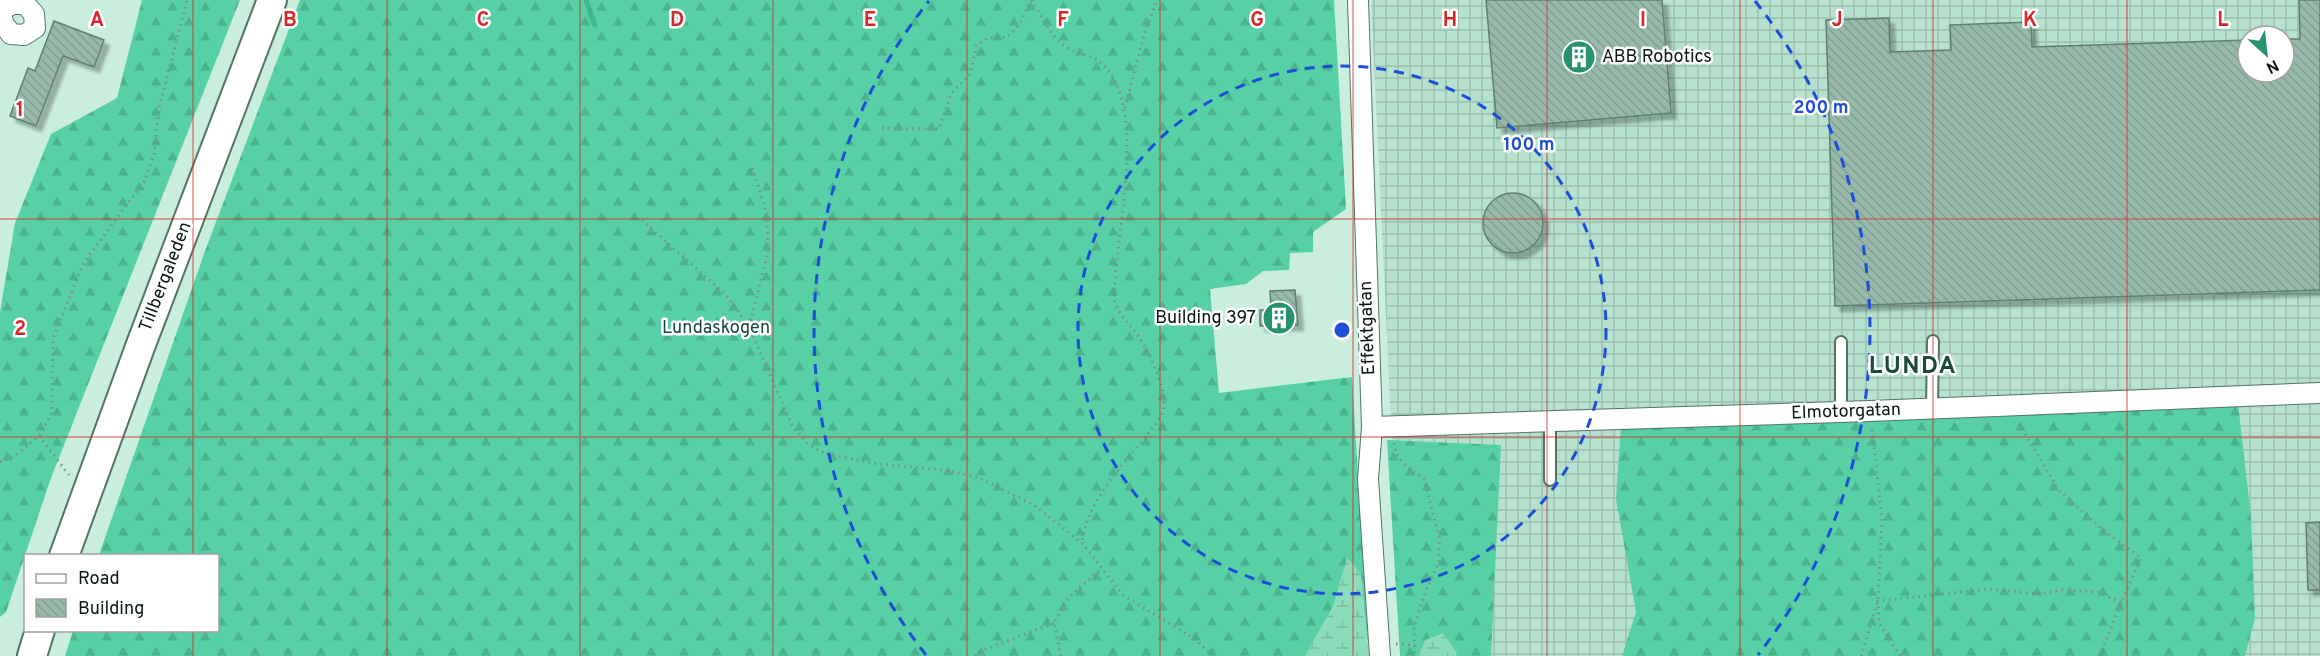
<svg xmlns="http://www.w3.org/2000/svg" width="2320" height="656" viewBox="0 0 2320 656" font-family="Overpass,sans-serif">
<defs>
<pattern id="industrial-grid" width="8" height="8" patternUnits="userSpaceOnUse" patternTransform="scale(1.5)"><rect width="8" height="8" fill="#b5e1ce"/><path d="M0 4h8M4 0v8" fill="none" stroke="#9ac0b0"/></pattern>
<pattern id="forest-firs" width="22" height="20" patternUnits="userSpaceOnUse" patternTransform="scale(1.5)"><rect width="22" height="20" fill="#58d0a6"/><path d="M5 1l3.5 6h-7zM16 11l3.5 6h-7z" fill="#4bb28e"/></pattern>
<pattern id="wetland-marsh" width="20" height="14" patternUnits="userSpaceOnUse" patternTransform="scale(1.5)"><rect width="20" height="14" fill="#8bddbc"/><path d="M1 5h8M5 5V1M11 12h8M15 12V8" fill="none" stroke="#77bda1"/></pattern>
<pattern id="building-back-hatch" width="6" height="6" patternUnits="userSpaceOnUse" patternTransform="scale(1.5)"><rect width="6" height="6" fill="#97b9aa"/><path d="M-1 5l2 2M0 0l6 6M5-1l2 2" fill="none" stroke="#819e91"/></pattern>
<filter id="shadow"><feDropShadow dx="5.5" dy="5.5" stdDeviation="1.5" flood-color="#0004"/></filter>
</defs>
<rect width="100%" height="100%" fill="#caeede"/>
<!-- industrial -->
<path fill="url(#industrial-grid)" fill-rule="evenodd" d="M 1371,0 L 2320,0 L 2320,656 L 1402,656 ZM 2248,36 L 2284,36 L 2284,72 L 2248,72 Z"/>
<!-- forest -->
<g fill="url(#forest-firs)">
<polygon points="142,0 240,0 51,478 6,612 0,617 0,312 15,223 51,134 117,98"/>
<polygon points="300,0 1334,0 1346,209 1313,232 1313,252 1290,253 1289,270 1263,271 1246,284 1210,289 1219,393 1352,377 1368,639 1357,656 65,656 73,631 218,630 218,556 99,555 205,251"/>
<polygon points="2238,403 2251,517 2255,618 2245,656 1622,656 1636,612 1616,499 1621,426"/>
<polygon points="1387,440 1501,445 1491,656 1400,656"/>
</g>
<!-- wetland -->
<g fill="url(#wetland-marsh)">
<polygon points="1347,558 1361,573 1369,656 1305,656 1333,606"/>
<polygon points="1443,633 1457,653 1456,656 1419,656 1425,640"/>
</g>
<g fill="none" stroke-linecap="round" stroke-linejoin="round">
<!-- stream -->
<polyline stroke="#3cb990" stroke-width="5" points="586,0 595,25"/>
</g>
<!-- building -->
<g fill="url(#building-back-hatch)" stroke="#5e7f71" stroke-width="1.5" filter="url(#shadow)">
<polygon points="1486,0 1662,0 1671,113 1497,128"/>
<polygon points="2299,0 2320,0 2320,290 1835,306 1826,20 1889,18 1890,52 1951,50 1950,25 2031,22 2032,47 2248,40 2248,72 2284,72 2284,39 2300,39"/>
<polygon points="54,21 104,40 94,67 63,56 36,126 10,116 28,68 35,71"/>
<circle cx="1513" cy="223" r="30"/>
<polygon points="1295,290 1298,325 1260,326 1260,310 1271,310 1270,291"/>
<polygon points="2320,522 2320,590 2308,590 2306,523"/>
</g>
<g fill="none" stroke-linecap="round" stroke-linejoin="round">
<!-- service casing -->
<g stroke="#547466" stroke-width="14">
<g id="service">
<polyline points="1841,342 1841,412"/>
<polyline points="1932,409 1933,341"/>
<polyline points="1550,480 1550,422"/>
</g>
</g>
<!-- minor casing -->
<g stroke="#547466" stroke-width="22">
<g id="minor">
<polyline points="1358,0 1372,427 1368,479 1380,656"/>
<polyline points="0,10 13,4 25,4 34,14 35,28 24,35 11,34 3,23 1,10"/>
<polyline points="1372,427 1870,411 2320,393"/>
</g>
</g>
<!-- secondary casing -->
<g stroke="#547466" stroke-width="32">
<g id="secondary">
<polyline points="64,556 140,347 272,0"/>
<polyline points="32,656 40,630"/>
</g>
</g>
<!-- path -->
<g stroke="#779185" stroke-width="3" stroke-dasharray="1.5 4.5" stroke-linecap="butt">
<path d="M 1032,0 C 1038,12 1053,38 1063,45 C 1084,60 1094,49 1112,76 C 1144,126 1115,240 1114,299 C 1119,317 1128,322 1139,337 C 1150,353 1168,392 1163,412 C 1162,416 1158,420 1156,424 C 1131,455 1085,502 1082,543"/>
<polyline points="1125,108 1143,38 1157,0"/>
<path d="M 882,128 L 939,129 L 951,94 L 971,73 L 976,46 L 989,37 C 1015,44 1022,19 1030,0"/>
<polyline points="642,220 727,296 749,327 793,427 808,444 826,454 878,464 946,470 979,478 1034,505 1082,543 1123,595 1198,641 1212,656"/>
<polyline points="749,327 768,252 767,216 752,165"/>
<polyline points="39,436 69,475"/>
<path d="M 1394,443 C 1395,461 1411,470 1424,479 L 1439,537 L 1439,561 L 1426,590 L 1414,627 L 1415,656"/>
<polyline points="0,462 16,455 39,436 52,413 53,338 84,262 144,182 154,155 159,108 187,0"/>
<polyline points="1396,644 1415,645"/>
<polyline points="975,656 981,651 1054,623"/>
<polyline points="1061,656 1054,623 1069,597 1102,568"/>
<polyline points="1861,656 1878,601 1882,519 1872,427"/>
<polyline points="1900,656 1879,623 1878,601 1988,589 2039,594 2063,590 2098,592 2121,603 2141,558 2101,528 2060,492 2018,422"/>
<polyline points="2100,656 2121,603"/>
</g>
<!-- service -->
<use href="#service" stroke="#fff" stroke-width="10"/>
<!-- minor -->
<use href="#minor" stroke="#fff" stroke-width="20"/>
<!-- secondary -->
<use href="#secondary" stroke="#fff" stroke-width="28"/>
</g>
<!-- grid -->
<path fill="none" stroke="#d62828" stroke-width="1.5" stroke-opacity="0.55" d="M 193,0 L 193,556M 387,0 L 387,656M 580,0 L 580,656M 773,0 L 773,656M 967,0 L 967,656M 1160,0 L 1160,656M 1353,0 L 1353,656M 1547,0 L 1547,656M 1740,0 L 1740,656M 1933,0 L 1933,656M 2127,0 L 2127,656M 0,219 L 2320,219M 0,437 L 2320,437M 193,630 L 193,656"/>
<!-- distance rings -->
<g fill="none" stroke="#1d4ed8" stroke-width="3" stroke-dasharray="10 8">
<circle cx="1342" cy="330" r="264"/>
<path d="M926 655A528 528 0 0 1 929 1M1755 1A528 528 0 0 1 1758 655"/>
</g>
<!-- icons -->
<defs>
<g id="building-disc" transform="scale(1.725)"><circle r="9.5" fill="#279270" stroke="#fff"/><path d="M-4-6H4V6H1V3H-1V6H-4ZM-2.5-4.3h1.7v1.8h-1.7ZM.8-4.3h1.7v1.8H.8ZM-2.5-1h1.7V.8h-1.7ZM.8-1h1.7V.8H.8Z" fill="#fff"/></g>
</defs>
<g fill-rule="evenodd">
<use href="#building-disc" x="1579" y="57"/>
<use href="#building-disc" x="1279" y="318"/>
</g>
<g text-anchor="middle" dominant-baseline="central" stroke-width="5" stroke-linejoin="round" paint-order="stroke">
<!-- poi labels -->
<g font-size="18" fill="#091611" stroke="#fff" text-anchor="start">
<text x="1602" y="57">ABB Robotics</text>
<text x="1256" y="318" text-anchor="end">Building 397</text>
</g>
<!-- street labels -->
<g font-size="18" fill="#091611" stroke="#fff">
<text transform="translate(166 277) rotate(-69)">Tillbergaleden</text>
<text transform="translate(1368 328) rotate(-92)">Effektgatan</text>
<text transform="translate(1846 412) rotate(-2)">Elmotorgatan</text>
</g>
<!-- park labels -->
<g font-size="18" fill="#154837" stroke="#fff">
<text x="716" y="328">Lundaskogen</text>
</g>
<!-- district labels -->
<g font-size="24" font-weight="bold" letter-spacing="1.5" fill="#1a4a3a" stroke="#fff">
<text x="1913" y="367">LUNDA</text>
</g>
</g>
<g font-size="20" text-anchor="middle" font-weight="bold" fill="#d62828" stroke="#fff" stroke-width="5" stroke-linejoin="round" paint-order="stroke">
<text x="97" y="26">A</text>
<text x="290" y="26">B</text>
<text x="483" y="26">C</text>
<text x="677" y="26">D</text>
<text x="870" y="26">E</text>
<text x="1063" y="26">F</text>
<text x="1257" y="26">G</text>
<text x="1450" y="26">H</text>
<text x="1643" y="26">I</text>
<text x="1837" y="26">J</text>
<text x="2030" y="26">K</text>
<text x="2223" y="26">L</text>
<text x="20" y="116">1</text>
<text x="20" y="335">2</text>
</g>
<circle cx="1342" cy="330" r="9" fill="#1d4ed8" stroke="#fff" stroke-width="3"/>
<g font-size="18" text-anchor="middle" font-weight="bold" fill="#1d4ed8" stroke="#fff" stroke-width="5" stroke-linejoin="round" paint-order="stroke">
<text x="1821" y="113">200 m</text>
<text x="1529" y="150">100 m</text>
</g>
<!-- legend -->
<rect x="24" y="554" width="195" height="78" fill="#ffffff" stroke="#9da2a0" stroke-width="1.5"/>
<rect x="36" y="574" width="30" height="9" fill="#ffffff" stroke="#9da2a0" stroke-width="1.5"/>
<text x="78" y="584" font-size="18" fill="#091611">Road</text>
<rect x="36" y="599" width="30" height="18" fill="url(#building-back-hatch)" stroke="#9da2a0" stroke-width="1.5"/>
<text x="78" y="614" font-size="18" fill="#091611">Building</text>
<!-- north arrow -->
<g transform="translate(2266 54) rotate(153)"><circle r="28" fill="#ffffff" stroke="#9da2a0" stroke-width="1.5"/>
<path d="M0-4.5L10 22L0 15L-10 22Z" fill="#279270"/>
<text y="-9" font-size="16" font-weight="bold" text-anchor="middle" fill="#091611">N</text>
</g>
</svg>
